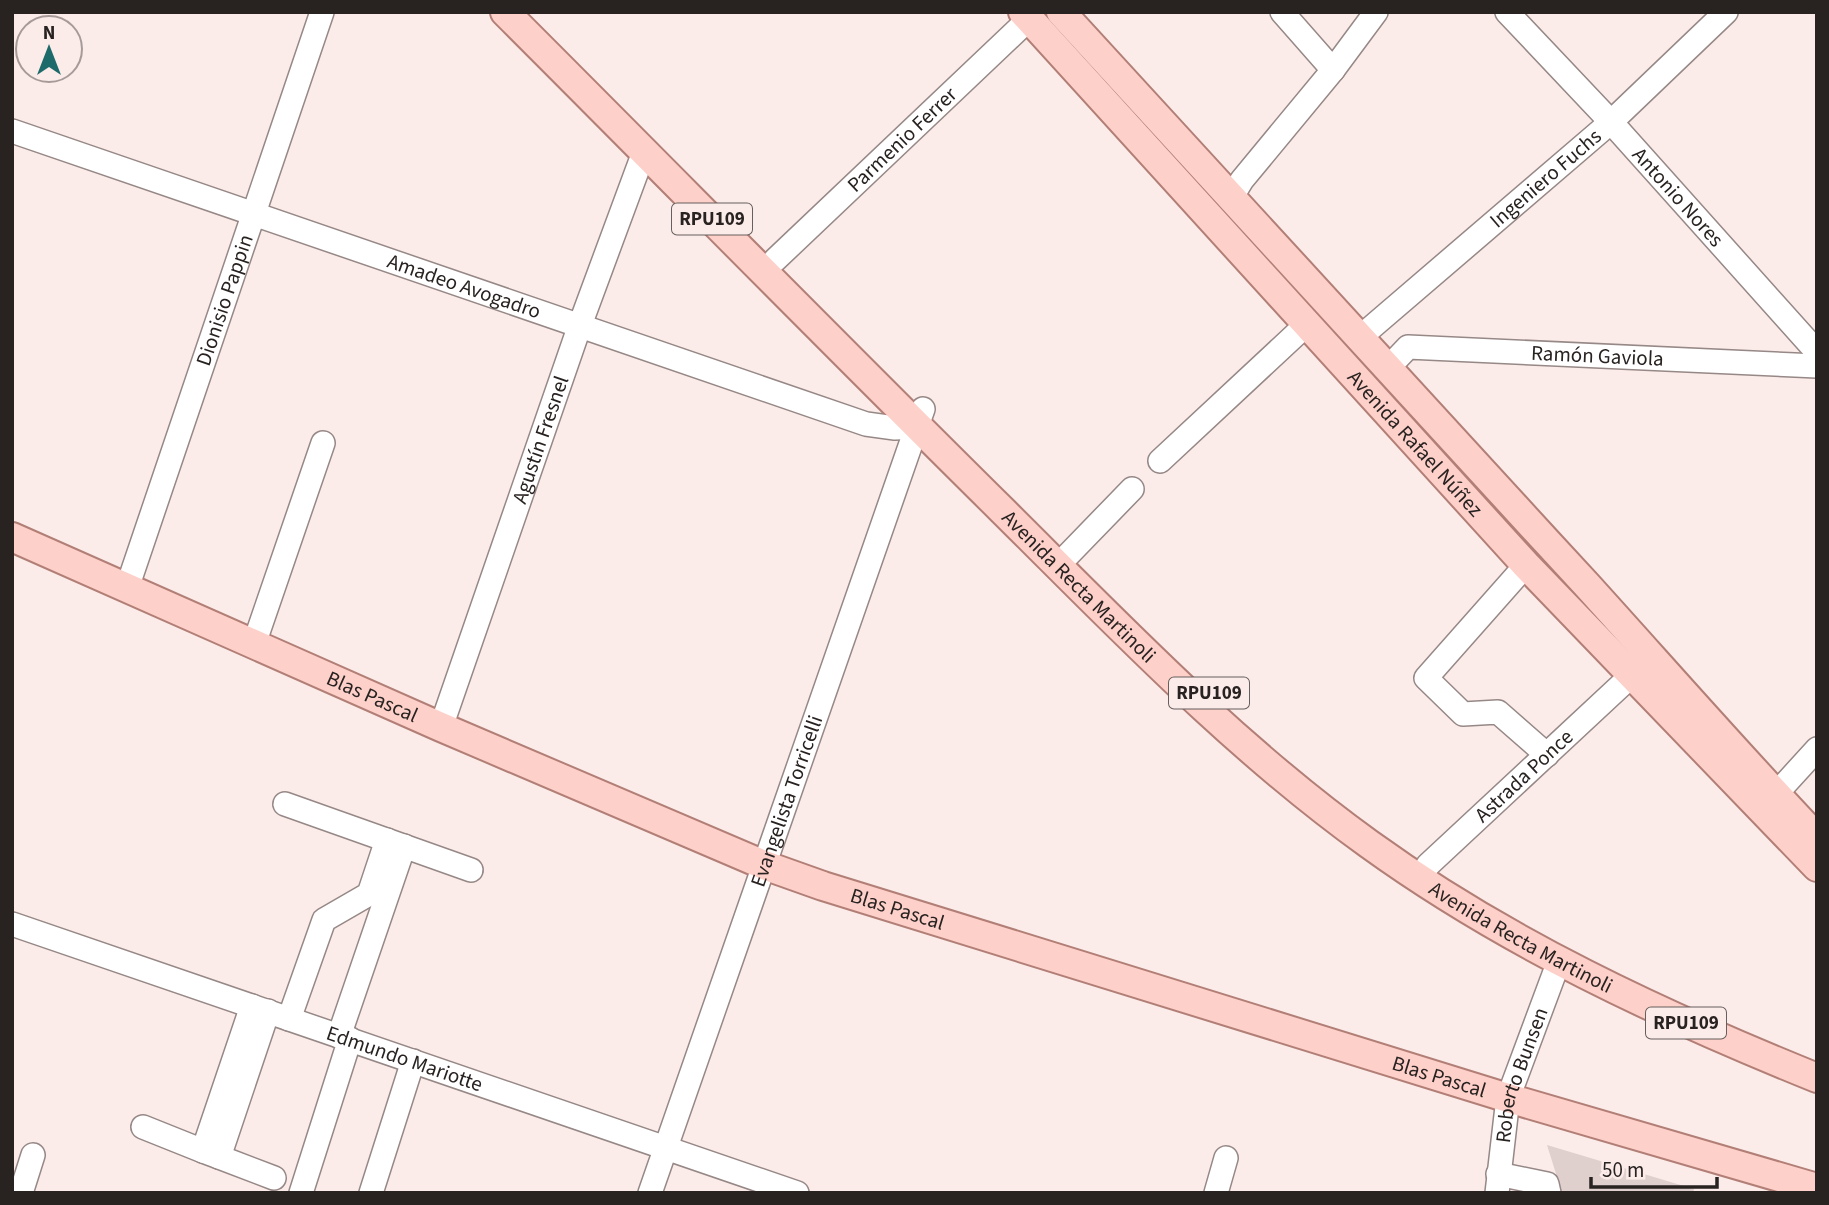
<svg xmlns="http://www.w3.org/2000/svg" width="1829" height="1205" viewBox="0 0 1829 1205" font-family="'Source Sans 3',sans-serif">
<rect width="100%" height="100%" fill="#fbece9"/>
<!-- building -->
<polygon fill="#dfd0cd" points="1547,1145 1694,1189 1693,1193 1562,1193"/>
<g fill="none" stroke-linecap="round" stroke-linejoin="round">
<!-- minor casing -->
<g stroke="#968886" stroke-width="26">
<g id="minor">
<polyline points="1282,12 1333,70"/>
<path id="s1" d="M 1507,12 L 1611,122 L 1817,352"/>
<path id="s2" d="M 12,131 L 866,424 L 895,428 L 917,427"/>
<polyline points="1231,198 1242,180 1333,70 1376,12"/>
<path id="s3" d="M 775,260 L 1029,19"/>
<path id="s4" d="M 1358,339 L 1611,122 L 1726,12"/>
<path id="s5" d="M 1387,369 L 1408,347 L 1817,366"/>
<polyline points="1160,461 1307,324"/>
<polyline points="1068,555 1132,489"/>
<polyline points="1526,565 1426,678 1463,714 1498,712 1547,755"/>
<path id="s6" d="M 127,588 L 322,12"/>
<polyline points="254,644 323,443"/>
<path id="s7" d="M 441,727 L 580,325 L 644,152"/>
<polyline points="1775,795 1817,749"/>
<polyline points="285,804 471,870"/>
<path id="s8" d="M 1420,879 L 1428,865 L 1631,676"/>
<path id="s9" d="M 12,924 L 797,1193"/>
<polyline points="252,1006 203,1151 219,1157 268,1011"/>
<polyline points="289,1019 324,920 369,894 387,840"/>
<polyline points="339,1036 404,846"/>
<polyline points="143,1127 203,1151"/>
<polyline points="219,1157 274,1178"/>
<polyline points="1498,1174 1547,1184 1549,1193"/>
<polyline points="21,1193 33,1155"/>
<polyline points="301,1193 350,1039"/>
<polyline points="371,1193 413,1061"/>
<path id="s10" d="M 650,1193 L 923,409"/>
<polyline points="1216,1193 1226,1158"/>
<path id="s11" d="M 1497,1193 L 1508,1098 L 1559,961"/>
</g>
</g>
<!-- major casing -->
<g stroke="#b27f77" stroke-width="32">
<g id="major">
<path id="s12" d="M 505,12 C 671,178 835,345 1002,510 C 1120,627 1234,747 1369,844 C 1506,943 1661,1015 1817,1078"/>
<path id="s13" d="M 1023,12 L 1526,565 L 1817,867"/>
<path d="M 1061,12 C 1235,203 1410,394 1586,584 C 1663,669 1738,755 1817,838"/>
<path id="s14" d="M 12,537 L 441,727 L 764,865 L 823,886 L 1508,1098 L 1817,1188"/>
</g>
</g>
<!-- minor -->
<use href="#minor" stroke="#fff" stroke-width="23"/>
<!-- major -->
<use href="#major" stroke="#fdd0c9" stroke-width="28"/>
</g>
<g text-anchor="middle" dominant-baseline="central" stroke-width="5" stroke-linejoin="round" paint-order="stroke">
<!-- shield labels -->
<g fill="#fbece9" stroke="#675f5d" stroke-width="2">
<rect x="672" y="203.5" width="80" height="31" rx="5"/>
<rect x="1169" y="677.5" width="80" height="31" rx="5"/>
<rect x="1646" y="1007.5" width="80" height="31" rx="5"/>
</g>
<g font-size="19" font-weight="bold" fill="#282221">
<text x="712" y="219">RPU109</text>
<text x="1209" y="693">RPU109</text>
<text x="1686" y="1023">RPU109</text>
</g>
<!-- street labels -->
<g font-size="21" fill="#282221" stroke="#fbece9">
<text stroke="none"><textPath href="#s3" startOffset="175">Parmenio Ferrer</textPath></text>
<text stroke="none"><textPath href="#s4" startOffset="247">Ingeniero Fuchs</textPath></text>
<text stroke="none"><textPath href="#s1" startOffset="252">Antonio Nores</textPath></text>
<text stroke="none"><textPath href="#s2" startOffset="478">Amadeo Avogadro</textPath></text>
<text stroke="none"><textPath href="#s6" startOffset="304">Dionisio Pappin</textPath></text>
<text stroke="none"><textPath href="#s5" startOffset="220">Ramón Gaviola</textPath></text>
<text stroke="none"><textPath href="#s7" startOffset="304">Agustín Fresnel</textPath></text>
<text stroke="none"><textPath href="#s13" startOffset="583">Avenida Rafael Núñez</textPath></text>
<text stroke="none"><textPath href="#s12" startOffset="812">Avenida Recta Martinoli</textPath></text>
<text stroke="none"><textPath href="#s14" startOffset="394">Blas Pascal</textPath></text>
<text stroke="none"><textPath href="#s8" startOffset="147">Astrada Ponce</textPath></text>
<text stroke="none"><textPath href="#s10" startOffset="415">Evangelista Torricelli</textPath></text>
<text stroke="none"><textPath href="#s14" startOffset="961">Blas Pascal</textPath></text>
<text stroke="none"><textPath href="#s12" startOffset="1379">Avenida Recta Martinoli</textPath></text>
<text stroke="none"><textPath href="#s9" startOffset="415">Edmundo Mariotte</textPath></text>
<text stroke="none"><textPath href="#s14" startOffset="1528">Blas Pascal</textPath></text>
<text stroke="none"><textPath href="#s11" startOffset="121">Roberto Bunsen</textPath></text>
</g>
</g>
<!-- border -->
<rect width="1829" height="1205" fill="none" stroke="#282221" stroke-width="28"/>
<!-- north arrow -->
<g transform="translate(49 49)"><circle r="33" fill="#fbece9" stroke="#a79b99" stroke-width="2"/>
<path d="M0-5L12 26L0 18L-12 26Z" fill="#1d6a6a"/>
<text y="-10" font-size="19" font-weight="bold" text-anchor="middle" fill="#282221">N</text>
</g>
<!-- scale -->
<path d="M1591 1177v10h126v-10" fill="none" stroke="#282221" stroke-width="3.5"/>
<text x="1602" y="1177" font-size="21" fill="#282221" stroke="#fbece9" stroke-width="5" paint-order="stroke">50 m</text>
</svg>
